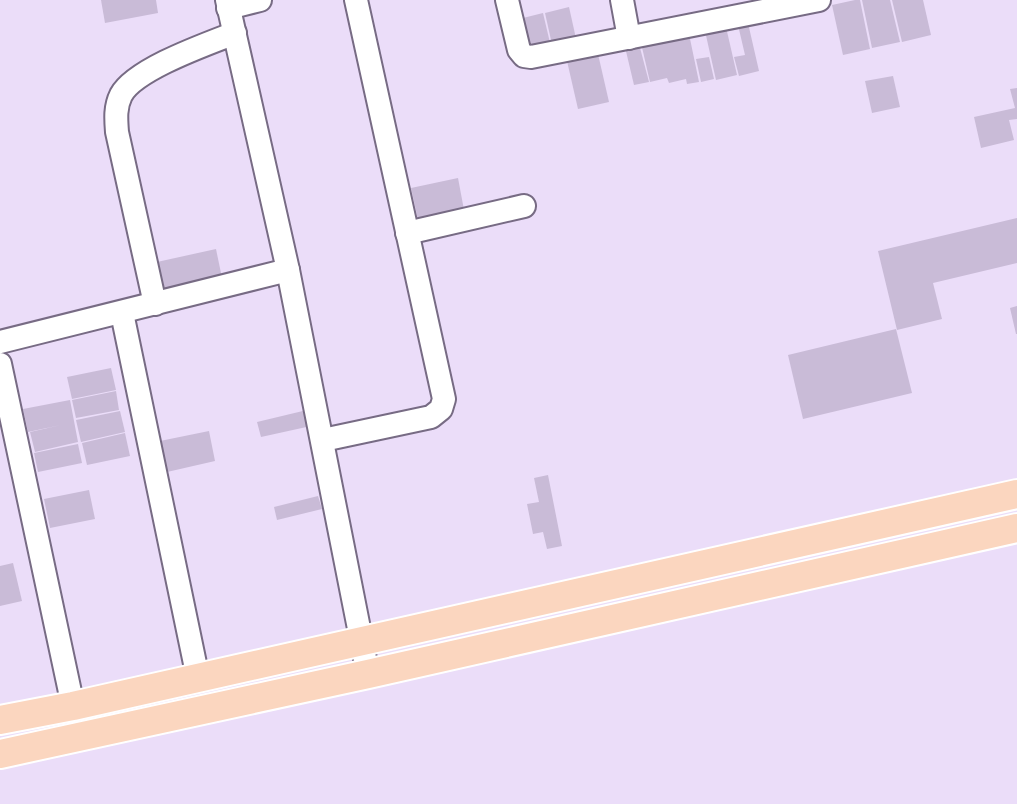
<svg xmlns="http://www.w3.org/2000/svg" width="1017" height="804" viewBox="0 0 1017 804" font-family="'Fira Sans Condensed',sans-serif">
<rect width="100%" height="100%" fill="#ebddf9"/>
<!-- building -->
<g fill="#c9bbd7">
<polygon points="101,0 156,0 158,13 105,23"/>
<polygon points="855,0 860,0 870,49 843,55 832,5"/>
<polygon points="862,0 890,0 900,42 872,48"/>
<polygon points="892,0 923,0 931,35 902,42"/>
<polygon points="569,7 577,43 553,49 545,13"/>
<polygon points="543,13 551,47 527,52 519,19"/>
<polygon points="748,23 759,71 739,76 734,57 745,55 738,25"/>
<polygon points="726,27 737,75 716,80 705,31"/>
<polygon points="689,34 699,82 687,84 686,79 669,83 667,78 650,82 641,43"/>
<polygon points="639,44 649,82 634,85 625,47"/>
<polygon points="598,54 609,102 578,109 567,61"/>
<polygon points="709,57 714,79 701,82 696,59"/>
<polygon points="893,76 900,107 872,113 865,81"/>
<polygon points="1017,88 1017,119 1009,120 1014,140 981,148 974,117 1015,108 1010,89"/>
<polygon points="458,178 464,210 418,220 411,188"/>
<polygon points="1017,218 1017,263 933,283 942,319 897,330 878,251"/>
<polygon points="216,249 222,278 163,290 157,262"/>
<polygon points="1017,306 1017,334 1016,334 1010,308"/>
<polygon points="896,329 912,393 803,419 788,355"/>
<polygon points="111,368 116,390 72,399 67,377"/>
<polygon points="116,391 119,410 76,418 72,400"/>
<polygon points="70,400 78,442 35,452 30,432 61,425 28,432 23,409"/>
<polygon points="307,410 311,426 261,437 257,422"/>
<polygon points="120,411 125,432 81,442 76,420"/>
<polygon points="209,431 215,461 167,472 160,441"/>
<polygon points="125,433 130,456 87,465 82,443"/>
<polygon points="78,444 82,463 38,472 34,453"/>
<polygon points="548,475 562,546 547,549 543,532 533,534 527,504 539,502 534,478"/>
<polygon points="89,490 95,519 50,528 44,499"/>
<polygon points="318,496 322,509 277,520 274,507"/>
<polygon points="13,563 22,601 0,606 0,566"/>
</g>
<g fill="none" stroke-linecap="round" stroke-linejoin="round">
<!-- minor casing -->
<g stroke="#776b84" stroke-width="26">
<g id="minor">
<polyline points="227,0 288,270 368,674"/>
<polyline points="507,0 519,50 524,56 531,57 819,0"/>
<polyline points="622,0 629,38"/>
<polyline points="228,8 260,0"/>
<polyline points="407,233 524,206"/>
<path d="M 155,304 L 117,132 C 116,119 115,107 121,95 C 135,69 207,44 235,33"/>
<polyline points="122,313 198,678"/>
<polyline points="0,342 288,270"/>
<polyline points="0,364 73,706"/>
<polyline points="323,440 431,417 441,409 444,399 356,0"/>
</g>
</g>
<!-- major casing -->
<g stroke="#fff" stroke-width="32">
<g id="major">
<polyline points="0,720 73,706 1017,494"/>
<polyline points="0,754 368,674 1017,528"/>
</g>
</g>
<!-- minor -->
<use href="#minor" stroke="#fff" stroke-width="22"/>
<!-- major -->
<use href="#major" stroke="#fbd6bf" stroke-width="28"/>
</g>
</svg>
